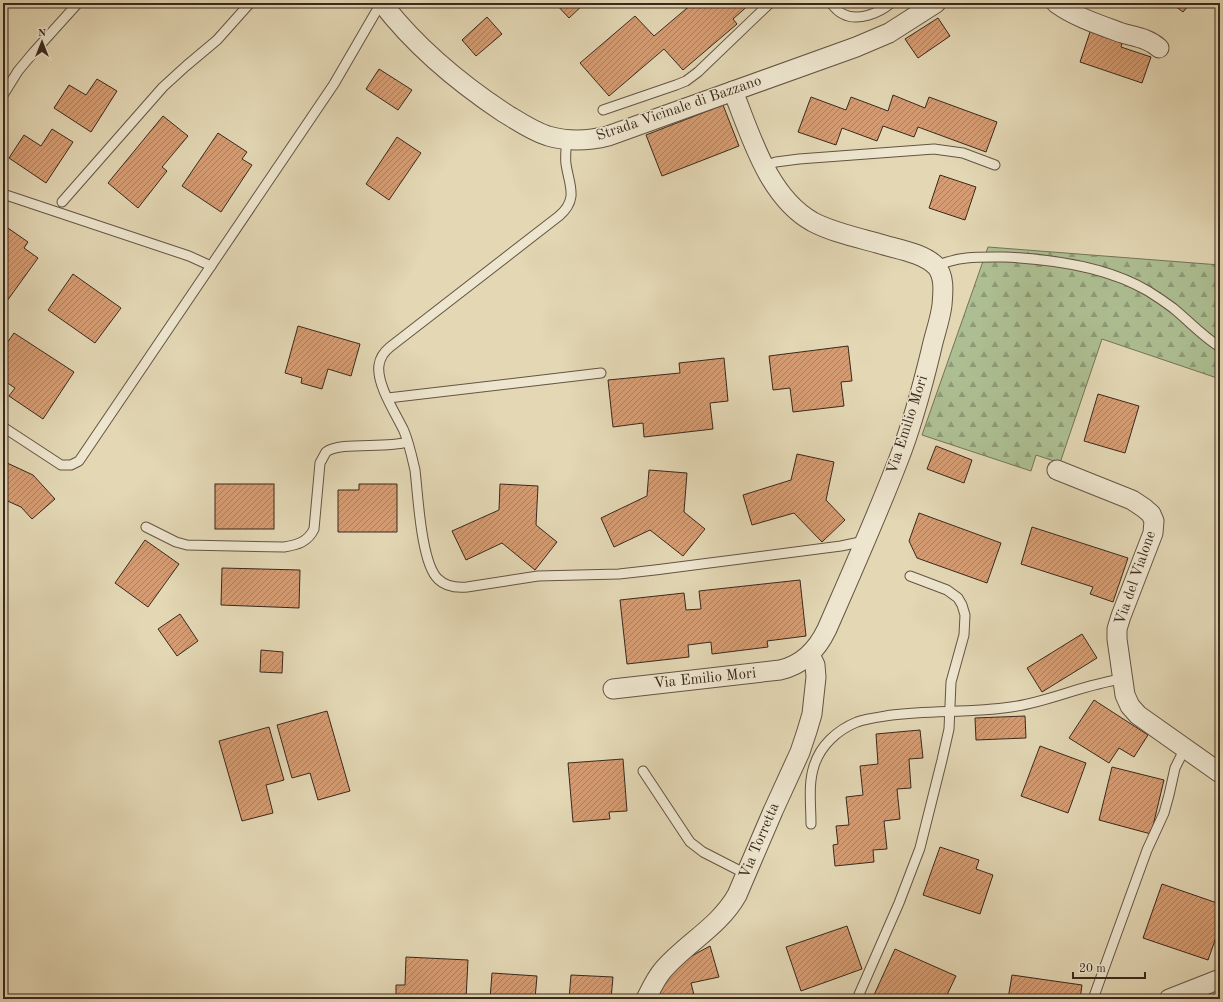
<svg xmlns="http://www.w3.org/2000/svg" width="1223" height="1002" viewBox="0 0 1223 1002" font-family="'Old Standard TT',serif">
<defs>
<pattern id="forest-firs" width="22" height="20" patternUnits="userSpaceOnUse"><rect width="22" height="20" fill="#adbf92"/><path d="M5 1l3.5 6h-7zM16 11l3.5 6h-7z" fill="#8e9b77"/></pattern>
<pattern id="building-hatch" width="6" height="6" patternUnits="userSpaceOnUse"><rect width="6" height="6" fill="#d59c73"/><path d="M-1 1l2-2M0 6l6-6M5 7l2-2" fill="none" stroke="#ae7f5e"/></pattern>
</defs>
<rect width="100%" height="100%" fill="#e3d7b4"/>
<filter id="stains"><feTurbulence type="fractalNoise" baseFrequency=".005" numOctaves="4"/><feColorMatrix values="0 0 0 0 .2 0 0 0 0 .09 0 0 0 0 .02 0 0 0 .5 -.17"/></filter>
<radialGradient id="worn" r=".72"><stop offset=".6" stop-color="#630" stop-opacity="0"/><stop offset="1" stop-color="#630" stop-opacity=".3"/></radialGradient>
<!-- forest -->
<polygon fill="url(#forest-firs)" stroke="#747458" points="988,247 1220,265 1220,379 1102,339 1060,463 1036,455 1031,471 922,435"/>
<!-- building -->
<g fill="url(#building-hatch)" stroke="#3a291d">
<polygon points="555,3 585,3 569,18"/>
<polygon points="693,3 751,3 733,19 737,24 683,70 664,49 609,96 580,63 635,16 654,36"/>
<polygon points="1171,3 1191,3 1183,12"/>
<polygon points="487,17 502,34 476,56 462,40"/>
<polygon points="938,18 950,36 918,58 905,39"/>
<polygon points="1091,29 1123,40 1121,47 1151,57 1142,83 1080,62"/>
<polygon points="379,69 412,90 398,110 366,89"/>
<polygon points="97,79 117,91 91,132 54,108 69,85 86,95"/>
<polygon points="893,95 925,108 929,97 997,122 986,152 918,127 914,137 883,126 877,141 842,128 836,145 798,132 811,97 846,110 851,97 888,111"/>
<polygon points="723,105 739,146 662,176 646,135"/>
<polygon points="163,116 188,136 162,167 167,171 138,208 108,183"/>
<polygon points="52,129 73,142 46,183 9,158 24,135 41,146"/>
<polygon points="218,133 247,152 242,159 252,165 221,212 182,186"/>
<polygon points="397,137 421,153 389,200 366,184"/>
<polygon points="940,175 976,187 965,220 929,208"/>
<polygon points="5,226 28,242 24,248 38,258 7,301 3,298 3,229"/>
<polygon points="73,274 121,308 95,343 48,310"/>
<polygon points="298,326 360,344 351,376 328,369 322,389 301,383 302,378 285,373"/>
<polygon points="14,333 74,372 43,419 9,396 15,388 3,380 3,364 8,356 3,352 3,349"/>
<polygon points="848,346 852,381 841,382 844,406 793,412 790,388 773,390 769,356"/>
<polygon points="724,358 728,401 710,403 713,429 644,437 643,423 613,427 608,380 680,373 679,363"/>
<polygon points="1098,394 1139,406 1125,453 1084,441"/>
<polygon points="936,446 972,460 964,483 927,469"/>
<polygon points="3,454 7,456 5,462 33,475 55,499 32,519 21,507 3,499"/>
<polygon points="797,454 834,462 826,500 845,520 822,542 794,513 752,525 743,495 791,480"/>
<polygon points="649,470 687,473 684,512 705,529 683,556 650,530 614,547 601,518 647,496"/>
<rect x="215" y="484" width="59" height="45"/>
<polygon points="359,484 397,484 397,532 338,532 338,490 359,490"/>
<polygon points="500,484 538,486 536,525 557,542 535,570 502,543 466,560 452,531 499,510"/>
<polygon points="919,513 1001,543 987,583 917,558 909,541"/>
<polygon points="1032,527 1128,558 1113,602 1090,594 1093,587 1021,564"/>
<polygon points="145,540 179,564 148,607 115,583"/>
<polygon points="222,568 300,570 299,608 221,605"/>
<polygon points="800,580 806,636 767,641 768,647 712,654 711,642 688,645 689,657 627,664 620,600 684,593 686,610 701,609 699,591"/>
<polygon points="180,614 198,641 177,656 158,629"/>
<polygon points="1082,634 1097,658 1042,692 1027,668"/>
<polygon points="261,650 283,652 282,673 260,672"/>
<polygon points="1094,700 1148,735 1134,757 1119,748 1109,763 1069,738"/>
<polygon points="327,711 350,791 318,800 310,773 292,778 277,725"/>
<polygon points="1025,716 1026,738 976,740 975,718"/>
<polygon points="269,727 284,780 266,785 273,813 242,821 219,741"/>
<polygon points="920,730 923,758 909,759 911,788 897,789 900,819 884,821 887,849 873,850 874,862 835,866 833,845 838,844 836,826 849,825 846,797 863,795 860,766 878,764 876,734"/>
<polygon points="1040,746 1086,763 1068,813 1021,796"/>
<polygon points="623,759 627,811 609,812 610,819 573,822 568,763"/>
<polygon points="1112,767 1164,780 1151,834 1099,820"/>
<polygon points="940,847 979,860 976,869 993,875 980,914 923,895"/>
<polygon points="1162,884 1220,904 1220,926 1208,960 1143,938"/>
<polygon points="847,926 862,969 801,991 786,947"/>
<polygon points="710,946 719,977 691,983 695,999 655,999 664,979 686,959"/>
<polygon points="895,949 956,976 945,999 882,999 874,995"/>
<polygon points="406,957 468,960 466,999 396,999 396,985 405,985"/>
<polygon points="492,973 537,976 535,999 490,999"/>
<polygon points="571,975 613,977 611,999 569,999"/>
<polygon points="1012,975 1082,985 1080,999 1008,999"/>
<polygon points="962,995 990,999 961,999"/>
</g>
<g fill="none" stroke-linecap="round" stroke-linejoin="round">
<!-- service casing -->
<g stroke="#645443" stroke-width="11">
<g id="service">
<path d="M 831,3 C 834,7 838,12 843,14 C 858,22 879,13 891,3"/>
<polyline points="3,95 18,71 33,53 78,3"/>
<polyline points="603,110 676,85 686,81 698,72 770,3"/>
<path d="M 567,140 C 566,148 565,156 566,164 C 569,185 579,199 559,216 L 390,347 C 385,351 380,358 379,365 C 376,384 396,414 404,431 C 409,443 412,457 415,470 C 418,495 421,563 438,579 C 446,587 456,588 467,587 L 538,576 L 619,574 L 655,570 L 841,546 L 865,541"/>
<polyline points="764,166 776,162 799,159 934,149 963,153 995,165"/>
<polyline points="3,194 189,256 211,266"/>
<polyline points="62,202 163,87 186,66 217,40 250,3"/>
<path d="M 936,266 C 960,256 978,257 1004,257 C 1052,259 1106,266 1148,291 C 1156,296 1165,302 1173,308 C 1189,321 1202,336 1220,347"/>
<polyline points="388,398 601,373"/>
<polyline points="3,427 61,465 71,465 79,461 334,84 381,3"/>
<path d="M 146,527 L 176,542 L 187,545 L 284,547 C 297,545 308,542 314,529 L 320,463 L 326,452 C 340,441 386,449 407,442"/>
<polyline points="643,771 690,842 703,852 746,874"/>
<path d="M 811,824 C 811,805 808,784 814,766 C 820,746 837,730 857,722 C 868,718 880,717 892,715 C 932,710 971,713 1011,707 C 1049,702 1084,684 1123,679"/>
<polyline points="857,999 899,903 920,848 942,760 949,729 951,682 964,635 965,615 962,605 958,598 947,590 910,576"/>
<polyline points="1093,999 1147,850 1164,813 1169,795 1175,768 1185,748"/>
</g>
</g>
<!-- minor casing -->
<g stroke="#645443" stroke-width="21">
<g id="minor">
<path d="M 382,3 C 415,46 458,82 503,112 C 518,121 532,131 548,136 C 569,142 588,141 608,136 L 856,47 L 889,33 L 936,3"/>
<path d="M 1056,3 C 1075,17 1100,25 1122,33 C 1135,37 1148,38 1159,48"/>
<polyline points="1057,470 1132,500 1144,508 1151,514 1154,521 1153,533 1121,616 1117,629 1117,639 1125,695 1130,706 1138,715 1220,773"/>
<path d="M 613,689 L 780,670 C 803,665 817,650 827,629 C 851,574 876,518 898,461 C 912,426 922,388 931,351 C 934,336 940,321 942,305 C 943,293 945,276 936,266 C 922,252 895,249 877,243 C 855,237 832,232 813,222 C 768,197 751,136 733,91"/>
<path d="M 646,999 C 651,989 656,978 663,970 C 686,943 719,927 737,895 L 773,811 L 800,752 L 807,731 L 812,714 L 816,677 L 815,665 L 810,655"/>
<polyline points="1169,999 1220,979"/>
</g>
</g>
<!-- service -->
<use href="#service" stroke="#ede5ce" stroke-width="9"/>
<!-- minor -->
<use href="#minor" stroke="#ede5ce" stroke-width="19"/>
</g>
<g text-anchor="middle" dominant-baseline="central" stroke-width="3" stroke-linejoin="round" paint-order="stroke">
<!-- street labels -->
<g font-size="15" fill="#3a291d" stroke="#ede5ce">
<text transform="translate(679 109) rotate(-19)">Strada Vicinale di Bazzano</text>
<text transform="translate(908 425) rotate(-72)">Via Emilio Mori</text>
<text transform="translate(1136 578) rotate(-71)">Via del Vialone</text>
<text transform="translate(705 679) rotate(-6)">Via Emilio Mori</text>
<text transform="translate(760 841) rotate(-67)">Via Torretta</text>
</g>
</g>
<!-- margin -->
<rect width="1223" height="1002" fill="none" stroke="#e3d7b4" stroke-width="16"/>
<rect x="4" y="4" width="1215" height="994" fill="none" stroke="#3a291d" stroke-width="2"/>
<rect x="8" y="8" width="1207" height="986" fill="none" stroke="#3a291d"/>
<!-- north arrow -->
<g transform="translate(42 42)" stroke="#ede5ce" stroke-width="3" paint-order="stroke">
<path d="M0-3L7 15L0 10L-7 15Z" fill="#3a291d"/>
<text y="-6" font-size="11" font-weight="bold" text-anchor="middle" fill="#3a291d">N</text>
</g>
<!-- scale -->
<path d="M1073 972v6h72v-6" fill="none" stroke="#3a291d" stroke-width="2"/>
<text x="1079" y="972" font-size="12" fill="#3a291d" stroke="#ede5ce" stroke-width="3" paint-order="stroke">20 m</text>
<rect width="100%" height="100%" filter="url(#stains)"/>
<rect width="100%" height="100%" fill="url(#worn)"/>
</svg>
